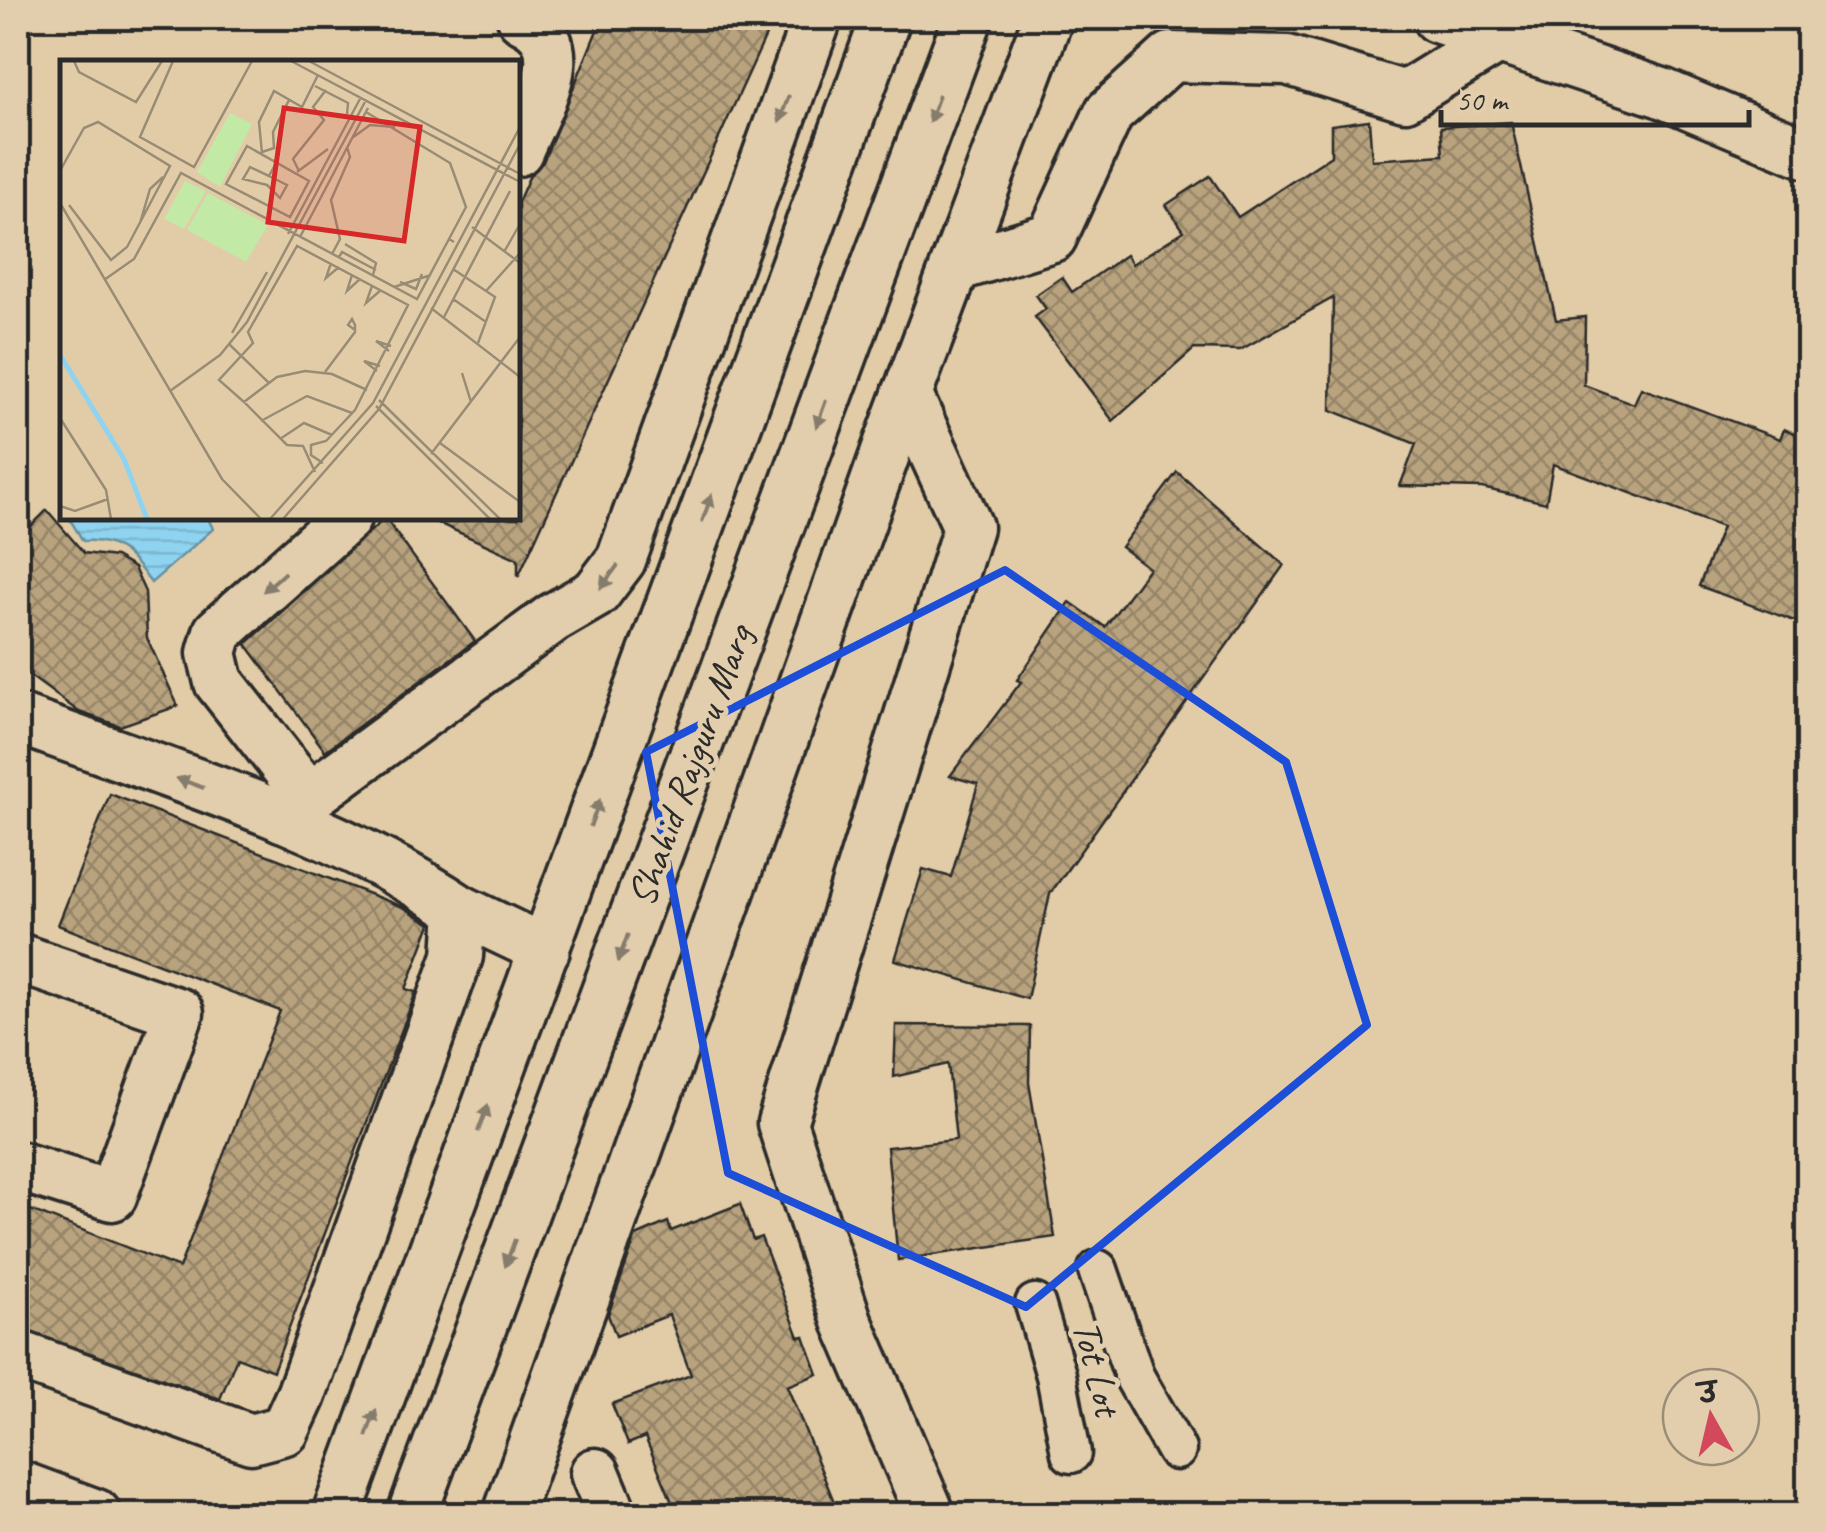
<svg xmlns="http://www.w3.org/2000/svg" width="1826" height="1532" viewBox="0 0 1826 1532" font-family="Caveat,'Playpen Sans Deva',sans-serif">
<defs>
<pattern id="water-rules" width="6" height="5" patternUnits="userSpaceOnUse" patternTransform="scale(2.5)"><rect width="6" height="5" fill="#8ed3f0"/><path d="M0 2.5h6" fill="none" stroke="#7bb5ce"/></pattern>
<pattern id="building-cross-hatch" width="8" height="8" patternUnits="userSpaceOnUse" patternTransform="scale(2.5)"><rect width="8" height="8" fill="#b8a37e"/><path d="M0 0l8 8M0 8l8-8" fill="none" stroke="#968567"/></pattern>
</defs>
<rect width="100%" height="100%" fill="#e2cca7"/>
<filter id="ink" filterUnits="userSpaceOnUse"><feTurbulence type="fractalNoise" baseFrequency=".01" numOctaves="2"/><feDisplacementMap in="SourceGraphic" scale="20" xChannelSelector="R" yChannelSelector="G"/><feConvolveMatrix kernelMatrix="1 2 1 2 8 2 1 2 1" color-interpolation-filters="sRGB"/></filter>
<g filter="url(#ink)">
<!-- water -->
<path fill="url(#water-rules)" stroke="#6690a1" stroke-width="2.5" d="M 69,518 L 208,518 L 213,529 L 151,583 C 132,557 118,538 83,541 Z"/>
<!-- building -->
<g fill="url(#building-cross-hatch)" stroke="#2b2b2b" stroke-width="2.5">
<polygon points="602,18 774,18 518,577 518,559 427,518 518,518 518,202 530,175 543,162"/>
<polygon points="1369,120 1372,160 1443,155 1441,127 1511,122 1556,320 1585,317 1584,385 1634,404 1641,388 1780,439 1784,429 1808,438 1808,626 1699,586 1722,527 1553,464 1546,503 1482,488 1400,486 1416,444 1331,410 1333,298 1240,350 1194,349 1113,421 1035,317 1046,309 1036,295 1062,277 1072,292 1126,255 1132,264 1184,231 1166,205 1210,176 1238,217 1331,156 1331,125"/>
<polygon points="1177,472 1284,565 1050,894 1027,999 895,960 923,869 951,877 978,784 950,776 1021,682 1017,680 1070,602 1105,627 1149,568 1121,547"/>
<polygon points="47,510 84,553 115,557 134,568 145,592 147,638 178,706 120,726 79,712 18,667 18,539"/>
<polygon points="385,518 475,641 325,751 246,644"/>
<polygon points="110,794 403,907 431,924 406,989 416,992 273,1371 237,1357 220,1399 18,1328 18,1205 179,1268 280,1011 58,925"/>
<polygon points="896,1025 1030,1026 1029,1083 1055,1237 898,1260 887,1147 956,1140 948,1064 894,1077"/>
<polygon points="740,1204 753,1240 761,1237 799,1337 804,1336 818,1374 787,1386 839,1514 677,1514 645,1437 628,1444 612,1404 691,1375 669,1315 616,1336 608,1315 636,1236 668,1222 671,1231"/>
</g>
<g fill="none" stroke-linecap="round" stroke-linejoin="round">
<!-- pedestrian casing -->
<g stroke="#2b2b2b" stroke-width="45">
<g id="pedestrian">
<polyline points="1098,1270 1135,1378 1176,1450"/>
<polyline points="1035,1304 1056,1375 1071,1453"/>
</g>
</g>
<!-- minor casing -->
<g stroke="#2b2b2b" stroke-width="55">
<g id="minor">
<polyline points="1437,18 1662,93 1808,154"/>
<path d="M 518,151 C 535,109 579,44 522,18"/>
<polyline points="955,267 1052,237 1109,113 1171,57 1287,60 1405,96 1499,38"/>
<polyline points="907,394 968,527 782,1123 847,1321 930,1514"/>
<path d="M 18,719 C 166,774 328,821 461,910 L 458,956 L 301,1395 L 285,1430 L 251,1439 L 18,1355"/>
<polyline points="309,797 219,682 212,653 218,632 346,518"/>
<polyline points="282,817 553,618 596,593 621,560 817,18"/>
<polyline points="461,910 545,950"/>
<polyline points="18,958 179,1013 112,1196 18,1166"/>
<polyline points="595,1473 612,1514"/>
<polyline points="18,1485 96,1514"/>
<polyline points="337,1514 886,18"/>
<polyline points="412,1514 968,18"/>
<polyline points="508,1514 889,443 1048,18"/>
</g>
</g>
<!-- pedestrian -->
<use href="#pedestrian" stroke="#e2ceac" stroke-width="38"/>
<!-- minor -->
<use href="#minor" stroke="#e2ceac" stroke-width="48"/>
</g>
<!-- one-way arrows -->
<defs><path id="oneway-solid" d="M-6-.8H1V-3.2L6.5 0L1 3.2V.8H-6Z" transform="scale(2.5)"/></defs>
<g fill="#867c6c">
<use href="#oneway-solid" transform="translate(784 109) rotate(110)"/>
<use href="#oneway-solid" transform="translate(934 109) rotate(110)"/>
<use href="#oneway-solid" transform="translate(821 414) rotate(110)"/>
<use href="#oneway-solid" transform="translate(707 508) rotate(-70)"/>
<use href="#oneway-solid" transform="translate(609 577) rotate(127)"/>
<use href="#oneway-solid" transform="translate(274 582) rotate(138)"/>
<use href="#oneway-solid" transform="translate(190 783) rotate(-160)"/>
<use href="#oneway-solid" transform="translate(595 813) rotate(-70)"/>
<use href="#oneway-solid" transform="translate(623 948) rotate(110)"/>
<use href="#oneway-solid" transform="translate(483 1118) rotate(-70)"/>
<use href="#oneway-solid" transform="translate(510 1253) rotate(110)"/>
<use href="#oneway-solid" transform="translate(371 1423) rotate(-70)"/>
</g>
</g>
<!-- marked area -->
<path fill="none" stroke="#1d4ed8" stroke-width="8" stroke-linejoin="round" d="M 1005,570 L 1286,762 L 1367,1025 L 1026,1307 L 728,1173 L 646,752 Z"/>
<g text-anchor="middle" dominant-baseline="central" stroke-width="10" stroke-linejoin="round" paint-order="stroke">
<!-- street labels -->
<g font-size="40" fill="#2b2b2b" stroke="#e2ceac">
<text transform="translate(690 766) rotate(-70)">Shahid Rajguru Marg</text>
<text transform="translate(1097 1368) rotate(76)">Tot Lot</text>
</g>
</g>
<!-- overview -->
<g transform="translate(60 60)">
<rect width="460" height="460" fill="#e2cca7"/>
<path d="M 170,53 L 192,64 L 160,127 L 137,112 ZM 125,121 L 146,131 L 124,169 L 104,159 ZM 148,133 L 208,165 L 186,202 L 127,170 Z" fill="#c2e9a5"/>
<path fill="none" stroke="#8ed3f0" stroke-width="5" d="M 0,295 L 64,399 L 87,459"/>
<path fill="none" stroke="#998c75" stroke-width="2.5" d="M 14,1 L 19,12 L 76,42 L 102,1M 113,1 L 80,77 L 134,107 L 192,1M 231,1 L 460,122M 249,1 L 460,114M 255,26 L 288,43 L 287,54M 306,52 L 390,103 L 406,147 L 389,179 L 394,182M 292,78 L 310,65 L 335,67M 187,86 L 249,121 L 230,157 L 166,124 ZM 202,92 L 214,88 L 213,72 L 229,40M 202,93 L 199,62 L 214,31 L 242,47 L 258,15M 1,109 L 24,68 L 38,62 L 110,106 L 67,187 L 51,200 L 9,145M 239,111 L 233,99 L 264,60 L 253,47 L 266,30M 237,112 L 268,89M 209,116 L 227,125 L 220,138 L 207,125 L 183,119 L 190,107 L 209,116 L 217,101M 0,143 L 162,419 L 201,459M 80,163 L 90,129 L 103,117M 412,167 L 460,203M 228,174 L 301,37M 240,177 L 308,48M 285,184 L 316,203 L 313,215M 444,192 L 460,164M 272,194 L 280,179 L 271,140 L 290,97 L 287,87M 279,197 L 282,192 L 316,210M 271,203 L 266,218 L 279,207M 393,209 L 435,237 L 418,283M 292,215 L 287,231 L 300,219M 44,220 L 74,199 L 121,113 L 357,239 L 389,179M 340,222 L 356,229 L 362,214M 312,226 L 306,243 L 321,230M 334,227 L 371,215M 426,231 L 460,193M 393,239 L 426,262M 371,248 L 460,317M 384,257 L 450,131M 172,273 L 207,212M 169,284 L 209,323M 329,291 L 316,281 L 331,286M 317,311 L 304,301 L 320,306M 265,312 L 295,272 L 295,265 L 292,259 L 288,265 L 295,270M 402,313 L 411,342M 110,331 L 160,295 L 187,262 L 306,40M 319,340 L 440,459M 184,342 L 159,320 L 193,283 L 188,272 L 237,186 L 348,245 L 295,350 L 266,381 L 251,385 L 251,395 L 263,403M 316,346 L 430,459M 0,358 L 46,430 L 51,459M 201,361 L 247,336 L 292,353M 220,379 L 244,363 L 272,375M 380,383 L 460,442M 371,394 L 460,277M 255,412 L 243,386 L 227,385 L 184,342 L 217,317 L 245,311 L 272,314 L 307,330M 0,446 L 15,451 L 48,439M 210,459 L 313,343 L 460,67M 223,459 L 319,349 L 460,84"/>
<path fill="#d62828" fill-opacity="0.15" stroke="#d62828" stroke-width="5" d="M 224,48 L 360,67 L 344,181 L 208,162 Z"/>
<rect width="460" height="460" fill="none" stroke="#2b2b2b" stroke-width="5"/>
</g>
<!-- margin -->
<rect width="1826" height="1532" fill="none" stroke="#e2ceac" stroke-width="60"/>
<rect x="30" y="30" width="1766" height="1472" fill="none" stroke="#2b2b2b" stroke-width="4" filter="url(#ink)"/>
<!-- north arrow -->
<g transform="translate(1711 1417) rotate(352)"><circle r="48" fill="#e2ceac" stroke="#998d78" stroke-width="2.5"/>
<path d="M0-8L18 38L0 25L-18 38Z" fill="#d1495b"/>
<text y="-15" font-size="28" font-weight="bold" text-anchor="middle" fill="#2b2b2b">उ</text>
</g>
<!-- scale -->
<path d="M1441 110v15h308v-15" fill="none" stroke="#2b2b2b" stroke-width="5"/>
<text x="1456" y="110" font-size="30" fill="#2b2b2b" stroke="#e2ceac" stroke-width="8" paint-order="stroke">50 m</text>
</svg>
